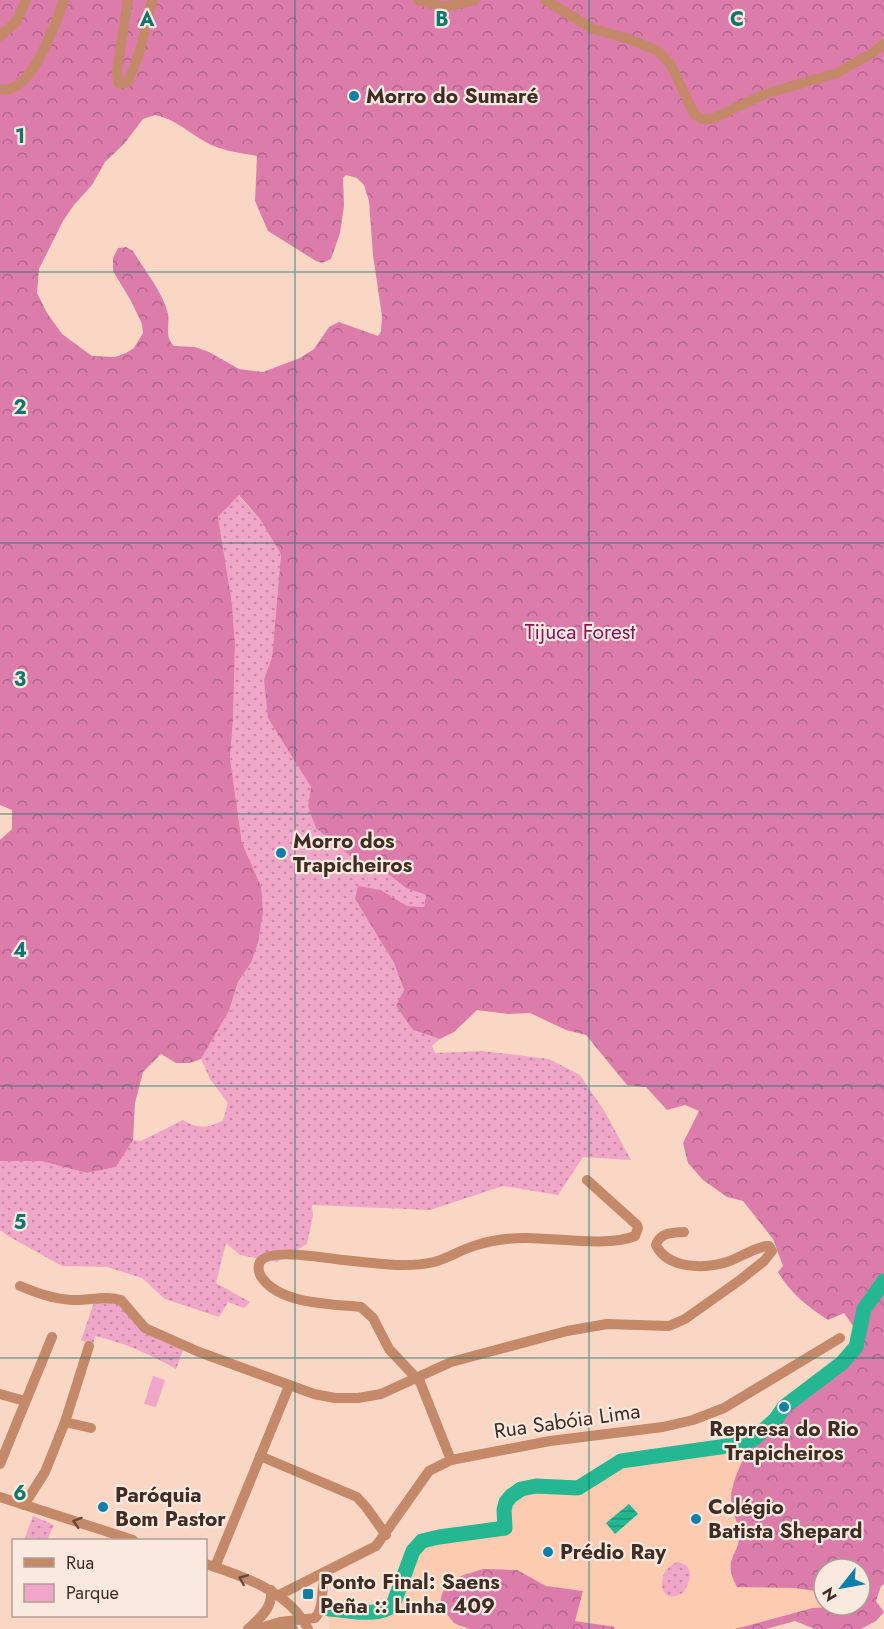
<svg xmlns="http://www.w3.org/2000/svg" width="884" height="1629" viewBox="0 0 884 1629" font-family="Jost,sans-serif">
<defs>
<pattern id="green-dots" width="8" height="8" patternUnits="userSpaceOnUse" patternTransform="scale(1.5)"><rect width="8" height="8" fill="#f0a6c8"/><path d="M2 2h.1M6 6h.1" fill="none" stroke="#c488a2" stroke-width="1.8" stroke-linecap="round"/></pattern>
<pattern id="forest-crowns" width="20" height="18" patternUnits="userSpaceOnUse" patternTransform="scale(1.5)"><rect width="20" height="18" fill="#dc7cab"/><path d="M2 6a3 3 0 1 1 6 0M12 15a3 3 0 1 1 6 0" fill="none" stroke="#b4668b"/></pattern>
<pattern id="water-rules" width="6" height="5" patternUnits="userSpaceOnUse" patternTransform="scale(1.5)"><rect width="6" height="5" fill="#24b791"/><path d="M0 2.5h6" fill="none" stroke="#209576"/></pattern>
</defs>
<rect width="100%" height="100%" fill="#fad7c5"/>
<!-- built -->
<polygon fill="#fdcbb0" points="788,1406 860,1569 824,1569 824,1605 855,1605 815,1629 795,1621 766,1629 329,1629 330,1612 378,1615 393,1609 411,1560 417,1548 431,1540 508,1529 507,1503 523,1492 537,1489 577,1492 616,1466 624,1464 753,1444 779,1418"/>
<!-- green -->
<g fill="url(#green-dots)">
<path d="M 238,495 L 259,518 L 281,554 L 272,657 L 264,679 L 311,787 L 308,806 L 349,855 L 384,871 L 406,888 L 426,895 L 424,907 L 407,906 L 381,890 L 355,899 L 394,963 L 404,990 L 397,1006 L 413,1030 L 440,1039 L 432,1046 L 435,1053 L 483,1051 L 549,1059 L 580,1075 L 605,1112 L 631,1160 L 583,1157 L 558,1195 L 503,1186 L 430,1210 L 312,1205 L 313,1216 L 307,1244 L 277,1262 L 240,1255 L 226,1243 L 216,1283 L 250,1302 L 244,1308 L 228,1302 L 219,1317 L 165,1299 L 142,1278 L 107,1267 L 62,1266 L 8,1236 L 0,1230 L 0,1161 L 41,1161 L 87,1173 L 116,1167 L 133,1140 L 141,1141 L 183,1120 C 197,1129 209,1129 223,1120 L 228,1103 L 210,1079 L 201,1059 L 229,1011 L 238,982 L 251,963 L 261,886 L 242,843 L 230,758 L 233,721 L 235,645 L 232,603 L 218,517 Z"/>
<path d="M 95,1300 L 120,1300 L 139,1327 L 184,1348 L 176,1369 C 150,1354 124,1343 95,1336 L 93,1345 L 81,1340 Z"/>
<polygon points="33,1516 54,1525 47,1540 24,1540"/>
<path d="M 678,1562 C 696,1567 690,1580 684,1592 C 659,1610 653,1570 678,1562 Z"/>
</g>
<!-- forest -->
<g fill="url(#forest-crowns)" fill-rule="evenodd">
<path d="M 0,0 L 884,0 L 884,1584 L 881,1586 L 876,1601 L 884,1612 L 876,1621 L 861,1629 L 815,1629 L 795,1621 L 766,1629 L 735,1629 L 813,1608 L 860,1605 L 860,1569 L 824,1569 L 824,1592 L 794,1588 L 737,1587 C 721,1557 740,1557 739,1534 C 739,1522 730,1510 731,1499 C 732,1480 743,1457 754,1443 C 764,1430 787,1418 788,1401 L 817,1384 L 830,1374 L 860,1336 L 844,1313 L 828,1320 C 809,1308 789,1292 778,1272 L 783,1266 L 773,1239 L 743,1201 L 727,1197 L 703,1180 L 688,1163 L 683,1143 L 699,1111 L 685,1105 L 667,1110 L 646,1087 L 627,1085 L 586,1035 L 566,1030 L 530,1013 L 508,1014 L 477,1010 L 454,1032 L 440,1039 L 413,1030 L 396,1006 L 404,990 L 394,963 L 355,899 L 358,886 L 381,890 L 407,906 L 424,907 L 426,895 L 406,888 L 384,871 L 349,855 L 316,828 L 308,806 L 311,787 L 268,718 L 264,679 L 272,657 L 281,554 L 259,518 L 239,495 L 218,517 L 232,603 L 235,645 L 233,721 L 230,758 L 242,843 L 261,886 L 263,912 L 258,942 L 251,963 L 238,982 L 229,1011 L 201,1059 L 190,1063 L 176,1063 L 161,1054 L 143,1072 L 135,1103 L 133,1140 L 116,1167 L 87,1173 L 41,1161 L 0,1161 L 0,840 L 12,829 L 12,810 L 0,805 ZM 155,115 C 179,120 194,138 214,146 C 228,152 242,153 257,156 L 255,201 L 268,231 L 316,261 L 322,263 L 331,259 L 340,233 L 344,206 L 343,178 L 346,175 L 357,178 L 364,185 L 369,201 L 373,255 L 382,316 L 381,331 L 378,336 L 339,322 L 329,327 L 314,349 L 300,358 L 263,372 L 239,369 L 209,352 L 195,347 L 174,346 C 164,336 170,325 168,314 C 164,294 143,268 133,251 L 126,247 L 118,248 L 113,258 L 113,271 L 131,301 L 142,324 L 143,333 L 134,348 L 126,353 L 115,357 L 92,356 L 62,334 L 47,313 L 37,293 L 39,269 L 63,221 L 74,205 L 92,185 L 105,162 L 124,144 L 143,119 Z"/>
<path d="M 483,1569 L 517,1570 L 546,1586 L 583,1591 L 575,1621 L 615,1627 L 614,1629 L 470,1629 L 454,1623 L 440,1605 C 443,1577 459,1577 483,1569 Z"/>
</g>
<!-- pitch -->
<polygon fill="#f0a6c8" points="153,1376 165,1380 156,1407 144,1404"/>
<!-- water -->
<polygon fill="url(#water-rules)" points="629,1504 638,1514 615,1534 606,1523"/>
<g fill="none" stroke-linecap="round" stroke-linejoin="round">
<!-- river -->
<path stroke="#24b791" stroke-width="15" d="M 329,1609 C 348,1610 378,1618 393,1605 L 413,1551 L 422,1541 L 439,1537 L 505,1528 L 504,1510 L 506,1502 L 511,1496 L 521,1489 L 536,1486 L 578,1488 L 621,1461 L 741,1444 L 754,1439 L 776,1419 L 784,1407 L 842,1363 L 856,1347 L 864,1309 L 884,1281"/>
<!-- minor -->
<g stroke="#c38968" stroke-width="10">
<polyline points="128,0 117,71 118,82 121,84 128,82 141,48 152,0"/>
<polyline points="418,0 443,7 475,0"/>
<polyline points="545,0 593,29 629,39 658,51 671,65 694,114 702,119 712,119 765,94 837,73 874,52 884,44"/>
<polyline points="0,36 16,22 26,0"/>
<path d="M 0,89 C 31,97 56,22 64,0"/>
<path d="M 20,1286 C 37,1293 53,1299 72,1300 C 88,1301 105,1295 121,1300 L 145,1328 L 199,1352 L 314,1394 L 335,1398 L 358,1398 L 381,1394 L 451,1362 L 567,1331 L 607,1324 L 669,1326 L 685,1319 L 740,1280 L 764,1261 L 772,1251 L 769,1246 L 766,1246 C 753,1249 742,1256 730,1261 C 707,1269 668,1270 656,1245 C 660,1232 673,1233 684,1232"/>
<polyline points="0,1394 25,1401"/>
<polyline points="65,1422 91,1428"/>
<polyline points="260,1456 357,1497 366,1507 386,1535"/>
<path d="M 451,1460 L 420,1382 L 389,1349 L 373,1318 L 361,1307 C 332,1304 281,1304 263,1279 C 259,1275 257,1267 260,1262 C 270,1246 334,1260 353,1261 C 379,1264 408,1268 434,1262 C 449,1258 462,1249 477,1245 C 492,1240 510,1238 526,1238 C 557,1238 608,1247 635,1236 L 638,1228 L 637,1225 L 587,1180"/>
<polyline points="0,1464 52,1337"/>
<polyline points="0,1497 133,1540"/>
<polyline points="24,1505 45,1472 65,1422 89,1346"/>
<path d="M 206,1564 C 243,1576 290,1592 308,1629"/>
<polyline points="215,1567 289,1386"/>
<polyline points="279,1595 376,1546 429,1471 451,1460 550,1441 663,1427 693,1420 724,1408 840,1338"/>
<path d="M 248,1629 C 260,1618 273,1608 271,1590"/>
<path d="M 257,1629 L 280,1622 L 315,1618 C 326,1606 319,1587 327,1572"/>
<polyline points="274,1629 293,1629"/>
</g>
</g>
<!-- one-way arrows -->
<defs><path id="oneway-chevron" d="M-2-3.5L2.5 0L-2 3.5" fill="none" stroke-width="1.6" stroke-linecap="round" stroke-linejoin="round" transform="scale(1.5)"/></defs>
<g stroke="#654938">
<use href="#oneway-chevron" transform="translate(77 1522) rotate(-162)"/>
<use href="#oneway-chevron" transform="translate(243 1579) rotate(-157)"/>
</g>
<!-- grid -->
<path fill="none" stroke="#0f766e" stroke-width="1.5" stroke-opacity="0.55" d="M 295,0 L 295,1629M 589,0 L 589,1629M 0,272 L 884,272M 0,543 L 884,543M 0,814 L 884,814M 0,1086 L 884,1086M 0,1358 L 884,1358"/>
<!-- markers -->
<g fill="#0f7fa7" stroke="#fae9df" stroke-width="2">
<circle cx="354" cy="96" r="6"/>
<circle cx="281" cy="853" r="6"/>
<circle cx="784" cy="1407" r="6"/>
<circle cx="103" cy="1507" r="6"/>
<circle cx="696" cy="1519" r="6"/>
<circle cx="548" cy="1552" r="6"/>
<rect x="302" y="1588" width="12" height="12" rx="3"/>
</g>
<g text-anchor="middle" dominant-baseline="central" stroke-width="4.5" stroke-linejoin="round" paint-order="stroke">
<!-- poi labels -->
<g font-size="21" font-weight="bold" fill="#3d2d24" stroke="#fae9df" text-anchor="start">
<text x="366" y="96">Morro do Sumaré</text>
<text x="293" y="841">Morro dos<tspan x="293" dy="24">Trapicheiros</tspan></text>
<text x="784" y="1429" text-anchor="middle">Represa do Rio<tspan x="784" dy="24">Trapicheiros</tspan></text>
<text x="115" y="1495">Paróquia<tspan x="115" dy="24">Bom Pastor</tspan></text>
<text x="708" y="1507">Colégio<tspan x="708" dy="24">Batista Shepard</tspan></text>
<text x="560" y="1552">Prédio Ray</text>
<text x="320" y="1582">Ponto Final: Saens<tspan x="320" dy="24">Peña :: Linha 409</tspan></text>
</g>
<!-- park labels -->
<g font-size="21" fill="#871459" stroke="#fae9df">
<text x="580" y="632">Tijuca Forest</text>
</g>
<!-- street labels -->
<g font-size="21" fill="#3d2d24" stroke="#fae9df">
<text transform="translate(567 1421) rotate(-8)">Rua Sabóia Lima</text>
</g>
</g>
<g font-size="20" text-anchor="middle" font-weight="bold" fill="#0f766e" stroke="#fae9df" stroke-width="4.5" stroke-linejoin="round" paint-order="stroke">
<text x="147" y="26">A</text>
<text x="442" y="26">B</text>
<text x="737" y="26">C</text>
<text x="20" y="143">1</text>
<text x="20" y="414">2</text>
<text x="20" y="686">3</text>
<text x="20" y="957">4</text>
<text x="20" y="1229">5</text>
<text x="20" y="1500">6</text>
</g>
<!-- legend -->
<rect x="12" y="1539" width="195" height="78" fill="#fae9df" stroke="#ae9e94" stroke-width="1.5"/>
<rect x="24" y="1558" width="30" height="9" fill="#c38968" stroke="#ae9e94" stroke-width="1.5"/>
<text x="66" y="1569" font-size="18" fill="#3d2d24">Rua</text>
<rect x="24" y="1584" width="30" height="18" fill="#f0a6c8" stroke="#ae9e94" stroke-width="1.5"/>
<text x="66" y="1599" font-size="18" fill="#3d2d24">Parque</text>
<!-- north arrow -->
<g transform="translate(842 1587) rotate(239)"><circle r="28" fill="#fae9df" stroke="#ae9e94" stroke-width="1.5"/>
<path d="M0-4.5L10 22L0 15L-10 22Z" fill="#0f7fa7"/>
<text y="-9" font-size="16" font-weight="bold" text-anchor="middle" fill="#3d2d24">N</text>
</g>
</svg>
